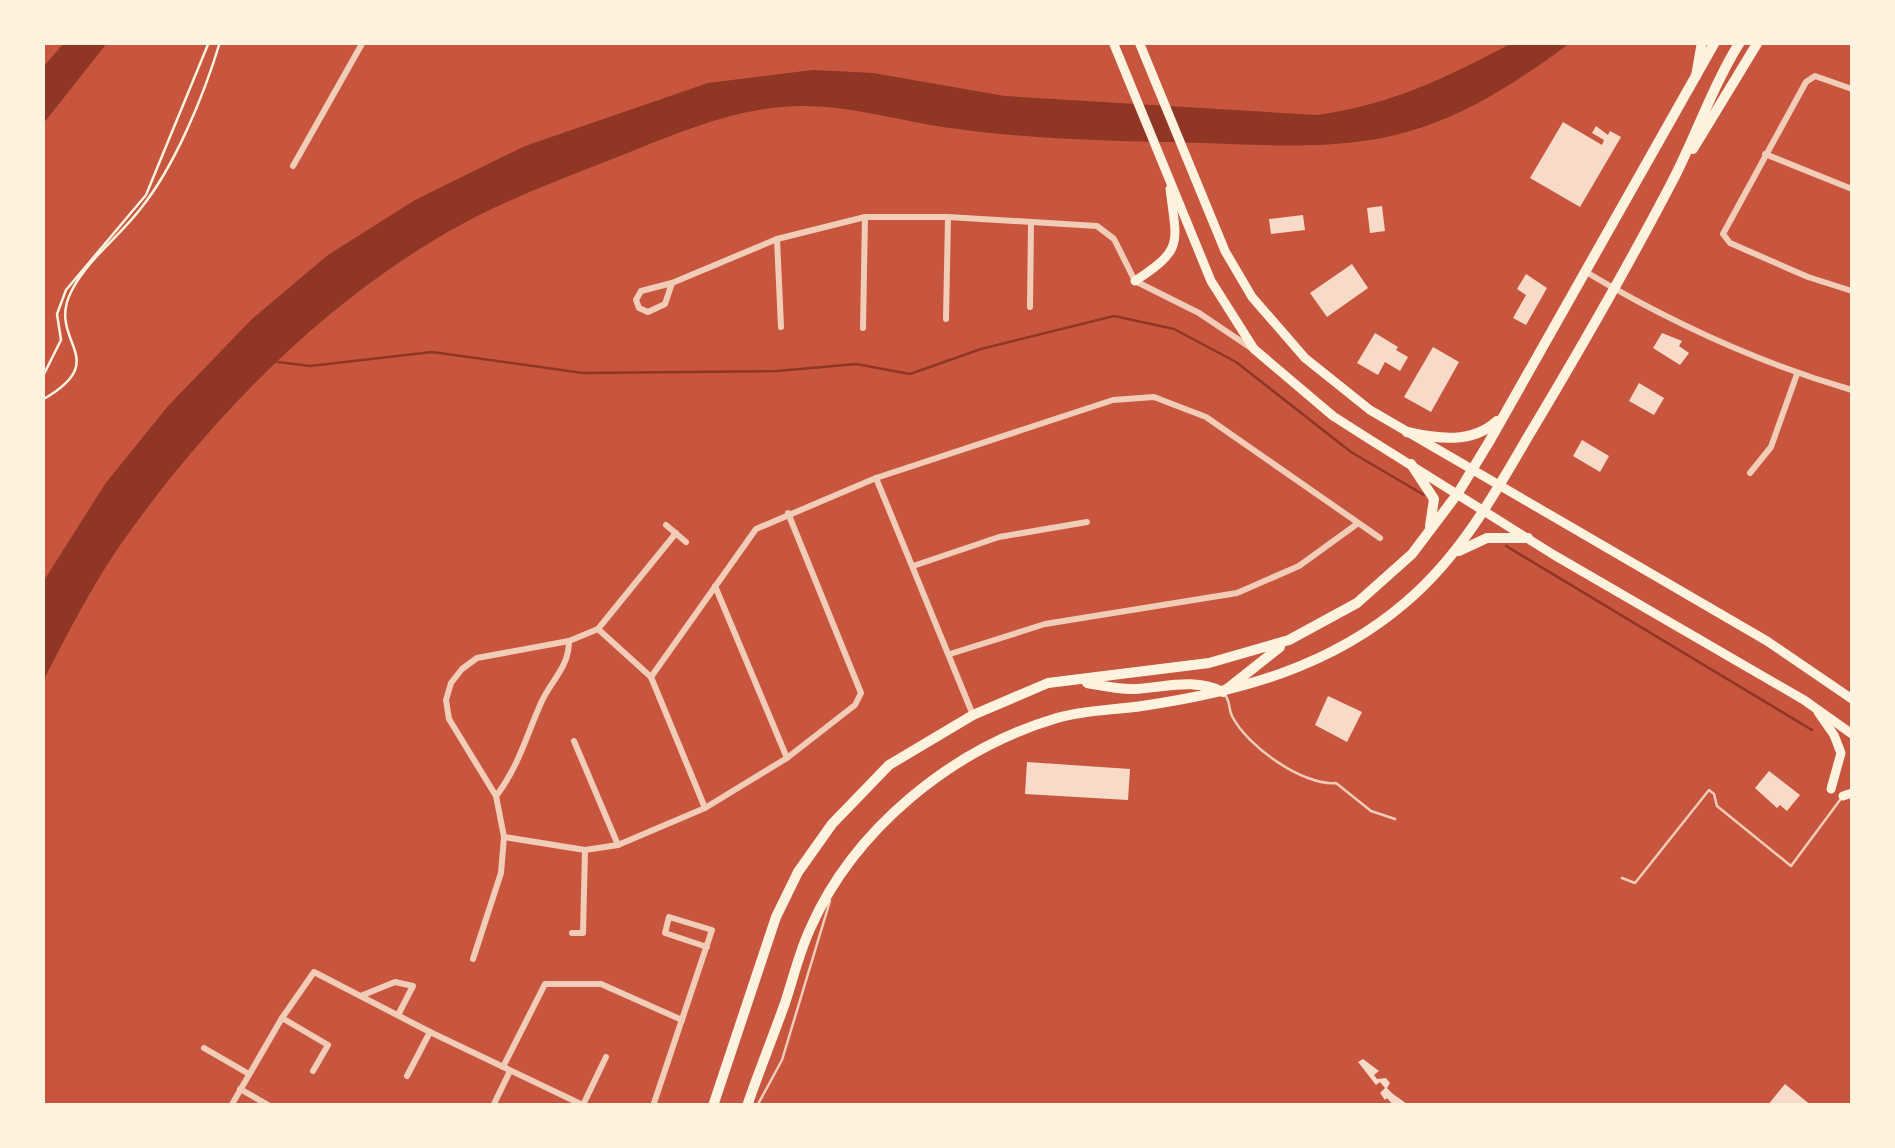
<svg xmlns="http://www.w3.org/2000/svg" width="1895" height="1148" viewBox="0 0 1895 1148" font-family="Commissioner,sans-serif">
<rect width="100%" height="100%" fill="#c8553d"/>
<!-- water -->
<g fill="#8f3625">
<polygon points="64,43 107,43 43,124 43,67"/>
<path d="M 1512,43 L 1570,43 C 1525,76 1477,109 1423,127 C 1350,152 1275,145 1200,143 C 1120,141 1038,140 958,129 C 899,122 841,101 781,107 C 723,112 663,139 610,160 C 553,182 498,203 446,233 C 318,307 208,421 123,541 C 92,585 68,633 43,681 L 43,582 L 105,484 L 168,406 L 252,319 L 328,255 L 415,200 L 525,146 L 708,83 L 813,70 L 873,73 L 1005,96 L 1317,115 C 1394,104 1445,78 1512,43 Z"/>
</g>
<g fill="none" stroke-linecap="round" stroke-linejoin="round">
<!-- stream -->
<g stroke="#8f3625" stroke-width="2.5">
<polyline points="278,362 310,366 432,352 583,373 777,371 856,364 910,374 981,349 1114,316 1174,329 1236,362 1351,452 1424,495"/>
<polyline points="1506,546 1812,730"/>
</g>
</g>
<!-- building -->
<g fill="#f7dbc8">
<polygon points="1563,122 1602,145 1604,140 1592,133 1596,126 1608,135 1610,131 1621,137 1580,207 1530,178"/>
<polygon points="1382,206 1385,231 1370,233 1367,208"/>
<polygon points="1303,215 1305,230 1271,234 1269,219"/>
<polygon points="1352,264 1368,288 1327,317 1310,293"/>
<polygon points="1526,274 1547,288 1526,325 1513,318 1526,295 1517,289"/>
<polygon points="1375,333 1398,347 1396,350 1408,357 1400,371 1385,362 1378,375 1357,363"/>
<polygon points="1662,333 1682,341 1679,346 1689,353 1680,365 1653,348"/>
<polygon points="1433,347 1459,362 1431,412 1404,397"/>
<polygon points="1639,383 1664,398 1654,415 1629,401"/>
<polygon points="1582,440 1609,456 1600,472 1573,456"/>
<polygon points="1328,696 1362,712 1347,742 1315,725"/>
<polygon points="1027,762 1130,769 1128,800 1025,794"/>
<polygon points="1769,771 1800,795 1787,811 1780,805 1777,808 1755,788"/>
<polygon points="1363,1059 1379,1071 1374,1075 1377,1079 1386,1078 1390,1083 1387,1088 1393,1094 1410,1106 1394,1106 1387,1098 1385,1100 1380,1093 1385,1088 1380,1082 1376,1085 1358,1062"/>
<polygon points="1785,1084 1812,1106 1767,1106"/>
</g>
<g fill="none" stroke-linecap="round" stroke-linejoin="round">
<!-- path -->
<g stroke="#fff3e0" stroke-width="2.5">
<polyline points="61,340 57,314 66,290 146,195 209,42"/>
<polyline points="42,378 61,340"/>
<path d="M 42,400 C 116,358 44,342 72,290 C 88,259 120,236 141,208 C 175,166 204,95 220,42"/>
</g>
<!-- service -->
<g stroke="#f1ccb7" stroke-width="2.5">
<path d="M 1225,695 C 1231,703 1228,708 1232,716 C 1247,746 1303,786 1336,783 L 1371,811 L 1395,819"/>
<polyline points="1622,878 1635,883 1709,790 1714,794 1717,806 1791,866 1840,800"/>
<polyline points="757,1106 782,1060 830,901"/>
</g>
<!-- minor -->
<g stroke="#f1ccb7" stroke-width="6">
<polyline points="1852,89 1815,76 1806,82 1723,234 1730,243 1808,277 1852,291"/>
<polyline points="1765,154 1852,189"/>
<polyline points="293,166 363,42"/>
<polyline points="777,239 781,327"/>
<path d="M 1586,272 C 1670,322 1759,363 1852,390"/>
<polyline points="672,283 665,304 648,312 639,308 636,300 641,291 672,283 777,239 865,217 948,217 1097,226 1114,239 1135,281 1199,313 1251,348"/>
<polyline points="1030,307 1031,222"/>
<polyline points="946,319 948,217"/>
<polyline points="863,328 865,217"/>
<polyline points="1750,473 1771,447 1797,374"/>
<polyline points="876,478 973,715"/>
<polyline points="666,525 686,542"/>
<polyline points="913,566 999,537 1087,522"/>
<polyline points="715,586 787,758"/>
<polyline points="598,629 651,677 705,808"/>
<polyline points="950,654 1045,624 1237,593 1299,566 1357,524"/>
<polyline points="651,677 756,529 876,478 1113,400 1154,397 1206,417 1380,538"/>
<polyline points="574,741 618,845"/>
<path d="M 497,795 C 519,765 526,737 541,703 C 551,680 569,668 569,641"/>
<polyline points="504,837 585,850 618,845 705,808 787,758 855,705 861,693 788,513"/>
<polyline points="572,933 583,933 585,850"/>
<polyline points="473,959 501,873 504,837 496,796 449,719 446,700 451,683 462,669 477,658 569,641 598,629 676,533"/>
<polyline points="363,995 395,982 413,986 398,1015"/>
<polyline points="282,1018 328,1045 313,1071"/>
<polyline points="204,1048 249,1074"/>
<polyline points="503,1067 545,984 601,984 682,1020"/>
<polyline points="407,1076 430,1032"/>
<polyline points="240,1089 270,1106"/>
<polyline points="583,1105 606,1057"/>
<polyline points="231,1106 282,1018 314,972 430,1032 585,1106"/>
<polyline points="493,1106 510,1071"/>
<polyline points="653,1106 712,930 669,917 665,933 707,947"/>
</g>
<!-- secondary -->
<g stroke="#fff3e0" stroke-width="9">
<polyline points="1113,42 1211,281 1254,349 1333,416 1369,439 1554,555 1804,700 1852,734"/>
<polyline points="1139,42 1225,251 1252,297 1305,358 1370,410 1767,641 1852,699"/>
<path d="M 1135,281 C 1184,249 1177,244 1170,189"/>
<polyline points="1818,712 1834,735 1841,753 1831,789"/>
<polyline points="1843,796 1852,793"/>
</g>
<!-- primary -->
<g stroke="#fff3e0" stroke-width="10">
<polyline points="1696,76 1702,42"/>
<polyline points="1693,149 1758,42"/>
<path d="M 1407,432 C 1438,439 1472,444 1497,421"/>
<polyline points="1411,464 1434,499 1430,526"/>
<polyline points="1459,551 1487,538 1528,538"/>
<path d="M 1087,683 C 1104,686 1119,690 1136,689 C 1168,687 1193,678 1223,692"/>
<polyline points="1227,689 1280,647"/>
<polyline points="713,1106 776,917 798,872 832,824 889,765 973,715 1048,683 1209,663 1289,640 1357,603 1412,554 1458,493 1489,442 1715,42"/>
<path d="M 747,1106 C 759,1071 773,1037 785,1003 C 793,979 799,953 810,929 C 854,829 952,749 1057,718 C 1084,710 1114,710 1142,706 C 1238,692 1331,667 1406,602 C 1458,558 1492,499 1526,440 C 1577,355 1626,270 1672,182 C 1696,136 1712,87 1740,42"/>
</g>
</g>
<!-- border -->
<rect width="1895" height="1148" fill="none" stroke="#fff3e0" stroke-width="90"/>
</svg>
